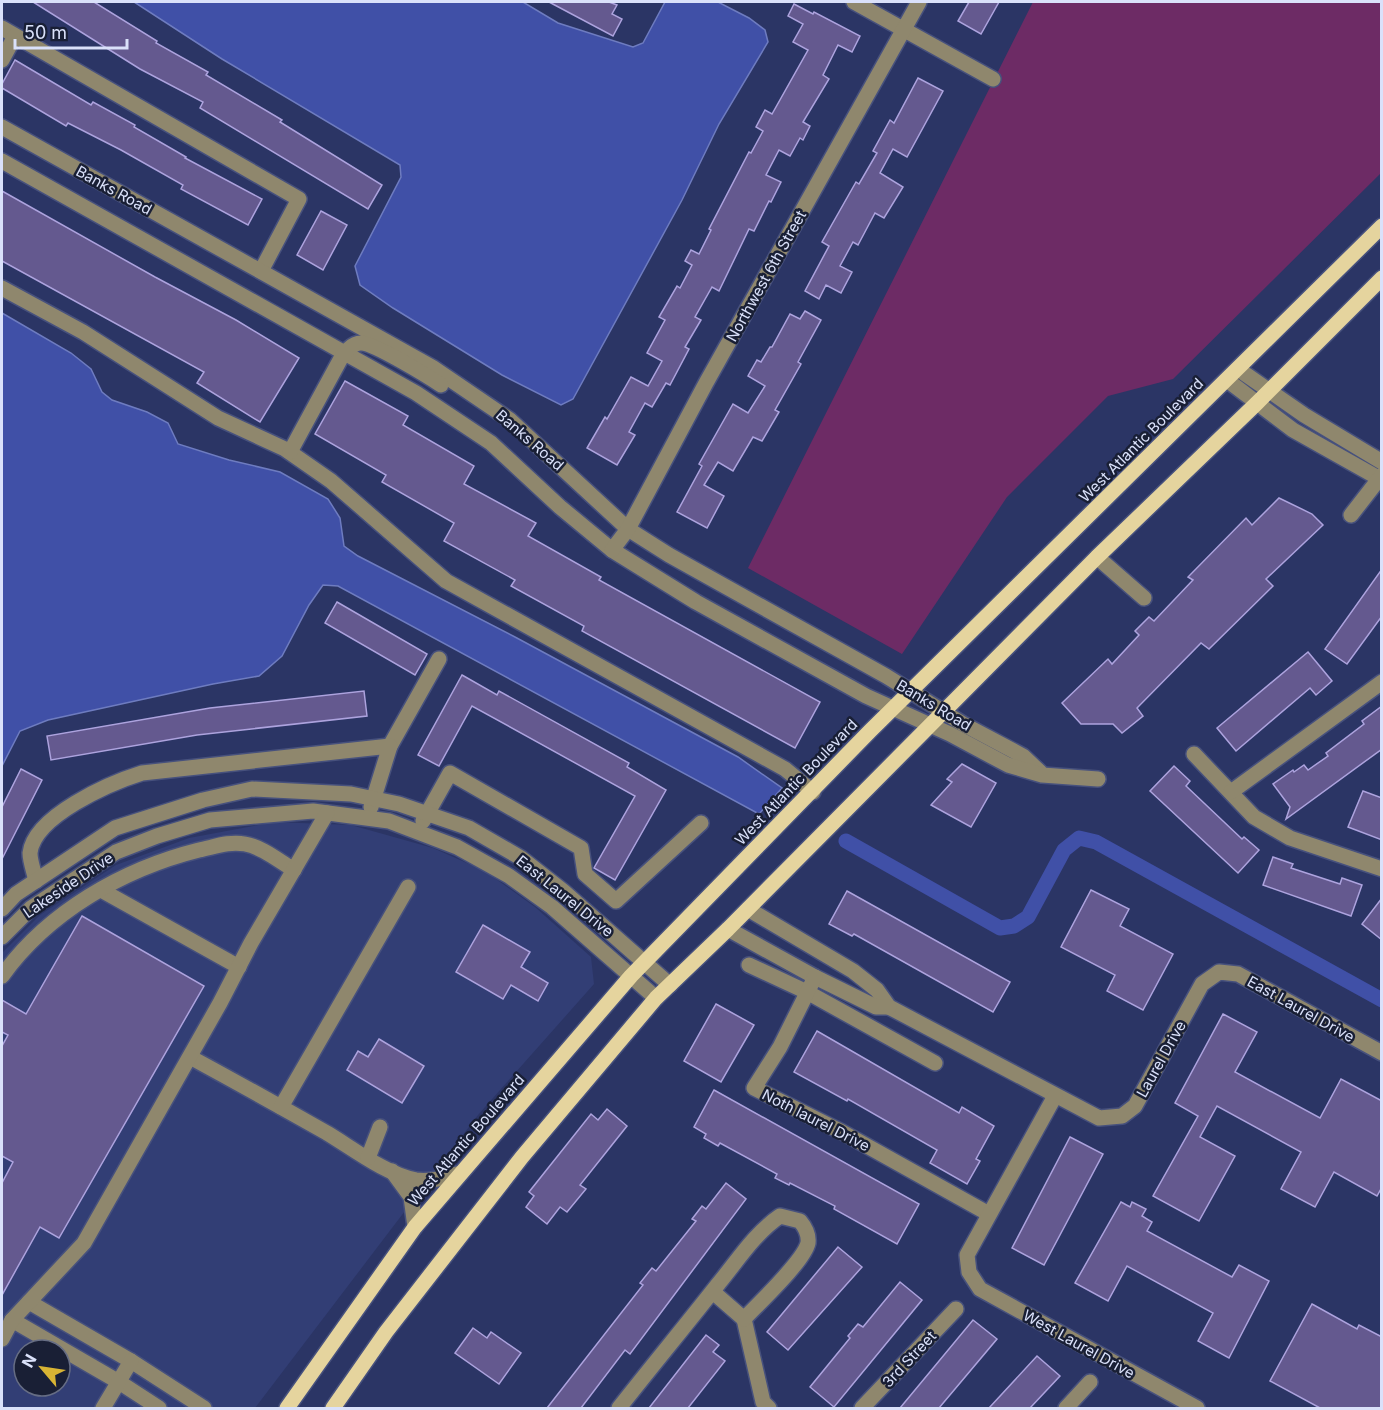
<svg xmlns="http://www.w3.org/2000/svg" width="1383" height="1410" viewBox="0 0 1383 1410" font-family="Inter,sans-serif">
<rect width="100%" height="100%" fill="#2b3565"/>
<!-- built -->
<path fill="#323e75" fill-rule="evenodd" d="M 274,822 L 351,825 L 433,848 L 485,871 L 535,907 L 591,957 L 594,984 L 478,1115 L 255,1408 L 2,1408 L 2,953 L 40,915 L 116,865 L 189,838 ZM 24,1350 L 60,1350 L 60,1386 L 24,1386 Z"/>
<!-- green -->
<polygon fill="#6d2b65" points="1033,2 1381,2 1381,173 1173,379 1108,396 1007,497 902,654 748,568"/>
<!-- water -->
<g fill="#4050a7" stroke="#6e7cc0" stroke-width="1.5">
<polygon points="134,2 523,2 558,23 633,47 643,43 665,2 718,2 749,18 765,30 768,42 719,124 682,200 573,399 561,405 502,375 393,308 360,285 355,266 401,177 400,165 222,59"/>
<polygon points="2,313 71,353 91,369 102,392 112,400 147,412 168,423 178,444 229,460 280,472 328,499 340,518 344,546 358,556 515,637 738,757 782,788 759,814 338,586 323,585 309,605 282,656 259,676 213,684 48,720 20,731 2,766"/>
</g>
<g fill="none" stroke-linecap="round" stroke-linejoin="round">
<!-- canal -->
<polyline stroke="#4050a7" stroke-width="15" points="846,841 1000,928 1014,926 1028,917 1064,850 1079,838 1096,842 1382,1000"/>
</g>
<!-- building -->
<g fill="#64598f" stroke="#ada3de" stroke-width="1.5">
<polygon points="33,2 94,2 157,41 156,43 208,72 206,75 282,120 280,122 382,185 368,209 200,108 203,102 140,69"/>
<polygon points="549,2 609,2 617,5 612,14 622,19 613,36"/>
<polygon points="969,2 999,2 981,34 958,21"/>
<polygon points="794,4 813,14 814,12 860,36 852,52 838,45 823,75 829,79 803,122 810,126 803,140 800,138 790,156 779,150 766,175 781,182 771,202 769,201 754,231 749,229 719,291 712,287 695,317 701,320 685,347 689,349 670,385 666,383 652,407 645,403 629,432 635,435 617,465 587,448 605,417 607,419 631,377 648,386 662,361 647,353 665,320 659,317 677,286 680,288 692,265 685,261 691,250 699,254 711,230 709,229 749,152 751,153 763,131 756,127 765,110 772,114 808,50 793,42 803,24 788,16"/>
<polygon points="15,60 91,105 93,102 135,125 134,127 186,157 185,158 262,199 248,225 181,189 183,185 121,150 68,123 66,126 2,88 2,84"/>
<polygon points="918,78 943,91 907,157 893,149 880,173 903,187 884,218 875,213 858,245 853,242 840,266 852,272 841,293 826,285 819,299 805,291 829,246 822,242 856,182 859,184 877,153 873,151 890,120 894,123"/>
<polygon points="2,191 155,277 236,320 299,358 260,422 197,383 204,372 2,261"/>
<polygon points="321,211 347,225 323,270 297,255"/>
<polygon points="805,311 821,320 798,362 801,364 775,410 779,412 762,441 753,437 733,471 718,462 704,485 724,496 707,528 677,512 702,466 699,464 733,404 748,413 765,386 748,376 757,360 761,362 770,347 772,347 790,314 800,319"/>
<polygon points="345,381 408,416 403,425 474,466 464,484 536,523 528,536 601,577 599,580 820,702 795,748 582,631 584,626 511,586 515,580 444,541 454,523 382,482 386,475 315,434"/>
<polygon points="1279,498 1312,514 1323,525 1266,579 1273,586 1209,649 1201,643 1137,708 1143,716 1122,733 1113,724 1081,724 1062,703 1108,659 1112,664 1139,635 1135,631 1149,617 1154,621 1193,580 1188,577 1246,518 1252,525"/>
<polygon points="1382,569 1382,616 1347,664 1325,649"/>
<polygon points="337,602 427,654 415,675 325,623"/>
<polygon points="1308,652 1332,681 1316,695 1310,688 1236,751 1217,728"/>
<polygon points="462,675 497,695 499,691 629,763 627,767 666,790 615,880 594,868 635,796 472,706 439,766 418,755"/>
<polygon points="364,691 367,716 197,735 51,760 47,736 210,708"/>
<polygon points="1382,706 1382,749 1286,819 1290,807 1273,784 1293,770 1294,772 1304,765 1308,770 1328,756 1326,753 1364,724 1362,721"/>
<polygon points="962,764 996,783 971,827 931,805 952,782 947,779"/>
<polygon points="1174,766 1190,781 1186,786 1242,839 1244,837 1259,850 1238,873 1150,791"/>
<polygon points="21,769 42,780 2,859 2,807"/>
<polygon points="1363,791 1382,798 1382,840 1348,827"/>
<polygon points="1273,857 1293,864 1291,868 1340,884 1342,878 1362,885 1351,916 1263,885"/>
<polygon points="1091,890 1129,909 1120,926 1173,954 1143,1010 1107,991 1115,975 1061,947"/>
<polygon points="847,891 1010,982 993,1012 854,934 852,936 829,924"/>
<polygon points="1382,898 1382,940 1362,924"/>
<polygon points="82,916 204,986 59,1238 40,1227 2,1295 2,1183 13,1162 2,1156 2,1046 8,1035 2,1032 2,1000 26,1014"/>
<polygon points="483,925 530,952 521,967 548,983 538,1001 511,985 503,999 456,972"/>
<polygon points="716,1004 754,1025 721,1082 684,1061"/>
<polygon points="1223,1014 1257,1032 1235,1072 1320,1118 1341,1079 1382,1101 1382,1187 1377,1196 1334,1172 1315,1207 1281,1189 1301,1152 1217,1106 1200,1137 1235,1156 1199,1221 1153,1196 1198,1116 1175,1103"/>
<polygon points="817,1031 959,1113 962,1107 994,1126 976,1159 980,1161 967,1184 930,1163 937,1150 848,1099 847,1101 794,1072"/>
<polygon points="379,1039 424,1066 402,1103 347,1070 358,1051 368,1057"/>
<polygon points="714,1090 919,1204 897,1244 834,1209 835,1206 790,1183 789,1185 775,1178 777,1174 720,1143 718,1146 704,1138 706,1134 694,1127"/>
<polygon points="607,1109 627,1126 580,1185 586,1189 567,1212 560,1207 547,1224 526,1207 534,1196 529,1192 591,1114 598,1120"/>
<polygon points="1070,1137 1103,1154 1044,1265 1012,1248"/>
<polygon points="726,1183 746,1199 630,1354 625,1350 581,1408 547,1408 643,1285 640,1283 652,1268 656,1271 696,1221 692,1219 702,1206 706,1209"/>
<polygon points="1121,1202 1130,1207 1132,1202 1146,1209 1142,1216 1152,1222 1147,1231 1232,1277 1239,1265 1269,1281 1229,1358 1198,1341 1213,1313 1127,1266 1108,1301 1075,1283"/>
<polygon points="838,1247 862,1267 788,1350 767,1332"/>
<polygon points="900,1282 922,1300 834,1407 810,1387 850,1338 848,1336 858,1324 863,1327"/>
<polygon points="1312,1304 1357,1329 1359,1325 1382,1337 1382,1408 1320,1408 1270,1381"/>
<polygon points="973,1320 997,1339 939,1408 900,1408"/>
<polygon points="473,1328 487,1338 491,1332 521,1353 499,1384 455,1353"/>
<polygon points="706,1335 719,1345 713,1352 725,1361 688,1408 649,1408"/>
<polygon points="1037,1356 1060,1376 1030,1408 989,1408"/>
</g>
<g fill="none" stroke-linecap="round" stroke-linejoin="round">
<!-- minor casing -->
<g stroke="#47517d" stroke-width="18">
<g id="minor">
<polyline points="854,2 993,79"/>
<polyline points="2,28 299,199 261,271"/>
<polyline points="2,60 15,36"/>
<polyline points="2,127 432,367 510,420 628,529 669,555 886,676 963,724 1023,756 1040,772"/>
<polyline points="2,161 416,393 491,443 560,507 612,550 696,602 866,696 950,734 1008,765 1042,775 1098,779"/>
<polyline points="2,288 83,332 218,418 285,449 331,481 446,581 785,769 813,792"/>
<polyline points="1238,369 1304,415 1382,462"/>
<polyline points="1227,380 1293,430 1382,480"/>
<path d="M 290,452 L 340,360 C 344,353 352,343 361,343 C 374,343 429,377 441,385"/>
<polyline points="1351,515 1382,475"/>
<polyline points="612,550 628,529 706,383 919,2"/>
<polyline points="1097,557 1144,598"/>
<polyline points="390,746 439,659"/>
<polyline points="1194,754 1254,817 1290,838 1382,869"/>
<polyline points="1231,792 1382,682"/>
<polyline points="423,821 450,773 581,848 585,874 616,901 701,823"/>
<path d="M 36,881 C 34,872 30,861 30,853 C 34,816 110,783 142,773 L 390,746 L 371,807"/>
<polyline points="101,890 239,967"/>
<polyline points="2,909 16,894 115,828 203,800 252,789 351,794 399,804 469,828 521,858 563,891 670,985"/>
<polyline points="748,909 853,971 877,990 889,1007 1099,1118 1122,1116 1135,1106 1202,984 1219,972 1238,974 1382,1053"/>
<polyline points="728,929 815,977 876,1007 889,1007"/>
<polyline points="2,937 31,908 116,852 157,836 210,820 313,811 389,821 457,847 509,876 552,907 656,998"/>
<polyline points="749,965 807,992 935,1063"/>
<path d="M 2,976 C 48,912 123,869 199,850 C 214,847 229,841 245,844 C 262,847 279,861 294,870"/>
<polyline points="815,977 780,1047 754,1088 842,1132 989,1214"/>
<path d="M 190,1057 C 236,1082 281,1107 327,1133 C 352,1148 387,1175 416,1180 C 432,1182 446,1177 461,1173"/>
<polyline points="1055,1096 967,1255 969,1272 980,1289 1197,1408"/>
<polyline points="281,1107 408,887"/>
<polyline points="368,1158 380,1127"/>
<polyline points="392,1171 411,1197 415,1227"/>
<polyline points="29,1302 131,1361 204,1408"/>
<polyline points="744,1319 763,1402 769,1408"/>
<polyline points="12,1320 119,1382 159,1408"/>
<polyline points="2,1339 12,1320 84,1243 220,1003 251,943 327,813"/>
<polyline points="103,1408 131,1361"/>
<path d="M 619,1408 C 652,1366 686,1325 719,1283 C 738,1260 755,1233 780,1216 L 800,1221 C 805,1227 809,1235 808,1243 C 804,1261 759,1303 744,1319 L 713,1292"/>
<polyline points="862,1408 956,1309"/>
<polyline points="1066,1408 1090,1382"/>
</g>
</g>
<!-- major casing -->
<g stroke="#47517d" stroke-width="18">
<g id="major">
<polyline points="287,1408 415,1227 631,976 870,731 1382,226"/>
<polyline points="333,1408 386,1332 522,1157 656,998 728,929 1097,557 1257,403 1382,278"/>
</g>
</g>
<!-- minor -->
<use href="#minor" stroke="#8f876d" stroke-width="15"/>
<!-- major -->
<use href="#major" stroke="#e5d49e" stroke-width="15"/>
</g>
<g text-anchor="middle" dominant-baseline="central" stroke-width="5" stroke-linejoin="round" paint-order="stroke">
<!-- street labels -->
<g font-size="15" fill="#dae1fa" stroke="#191f35">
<text transform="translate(114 190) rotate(29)">Banks Road</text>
<text transform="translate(766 276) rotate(-61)">Northwest 6th Street</text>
<text transform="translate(530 440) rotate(41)">Banks Road</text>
<text transform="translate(1141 440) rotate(-45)">West Atlantic Boulevard</text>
<text transform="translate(934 705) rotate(31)">Banks Road</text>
<text transform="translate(796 782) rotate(-46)">West Atlantic Boulevard</text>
<text transform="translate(68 885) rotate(-34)">Lakeside Drive</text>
<text transform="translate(565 896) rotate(39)">East Laurel Drive</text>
<text transform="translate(1301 1009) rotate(29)">East Laurel Drive</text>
<text transform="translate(1161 1059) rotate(-61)">Laurel Drive</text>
<text transform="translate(816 1120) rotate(27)">Noth laurel Drive</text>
<text transform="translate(466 1140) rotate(-49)">West Atlantic Boulevard</text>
<text transform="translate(1079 1344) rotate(29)">West Laurel Drive</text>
<text transform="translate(909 1359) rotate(-47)">3rd Street</text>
</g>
</g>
<!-- border -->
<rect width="1383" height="1410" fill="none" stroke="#dae1fa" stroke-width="6"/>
<!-- north arrow -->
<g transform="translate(42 1368) rotate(299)"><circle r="28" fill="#191f35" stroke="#666d84" stroke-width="1.5"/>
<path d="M0-4.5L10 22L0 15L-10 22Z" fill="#d8b434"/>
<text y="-9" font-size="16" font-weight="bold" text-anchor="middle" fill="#dae1fa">N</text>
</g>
<!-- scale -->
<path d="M15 39v9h112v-9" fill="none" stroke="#dae1fa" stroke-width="3"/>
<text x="24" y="39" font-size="18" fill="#dae1fa" stroke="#191f35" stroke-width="4.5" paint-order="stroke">50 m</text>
</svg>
